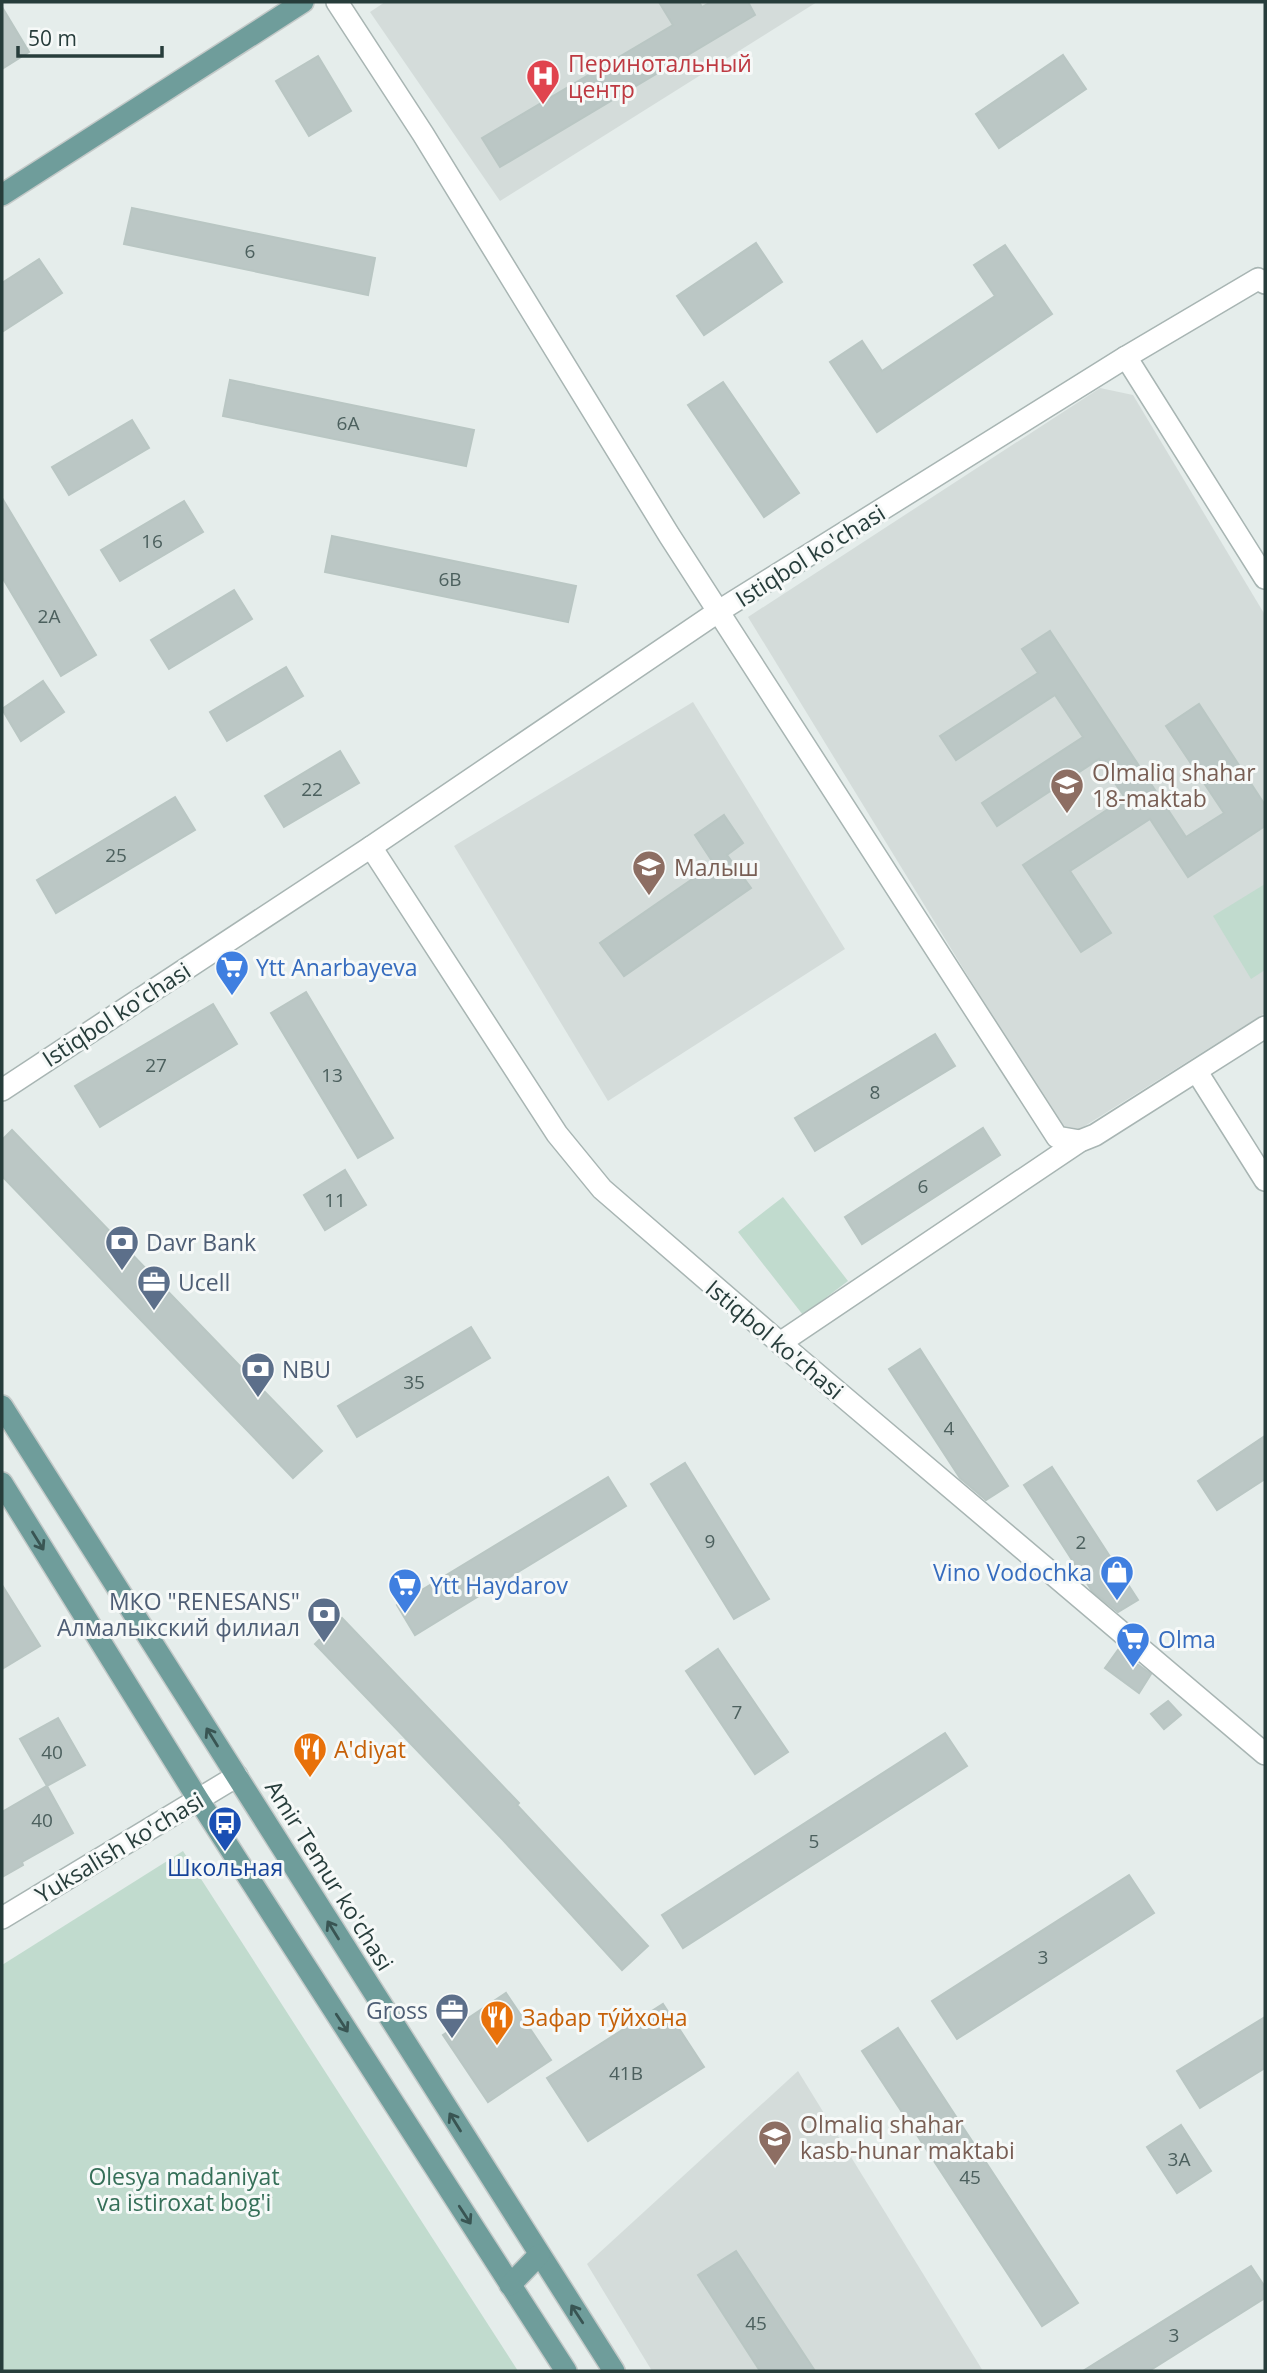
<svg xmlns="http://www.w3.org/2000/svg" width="1267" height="2373" viewBox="0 0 1267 2373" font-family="'Open Sans',sans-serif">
<rect width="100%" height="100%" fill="#e5edeb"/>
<!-- built -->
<g fill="#d4dcda">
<polygon points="385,2 817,2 500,201 370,12"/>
<polygon points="1100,388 1133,395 1265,615 1265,1013 1080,1129 1059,1125 748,617"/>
<polygon points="693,702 845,949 608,1101 454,846"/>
<polygon points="798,2071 983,2371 652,2371 587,2264"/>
</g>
<!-- green -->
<g fill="#c1dbce">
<polygon points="1265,884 1265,970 1251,979 1213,916"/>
<polygon points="783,1197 848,1281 803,1315 738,1232"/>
<polygon points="183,1851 518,2371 2,2371 2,1965"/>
</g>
<!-- building -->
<g fill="#bbc7c5" stroke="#b9c6c3" stroke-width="2">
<polygon points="659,2 699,2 702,7 711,2 748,2 755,15 500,167 482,138 673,25"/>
<polygon points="2,7 29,52 2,69"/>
<polygon points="1063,55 1086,89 999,148 976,114"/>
<polygon points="318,56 351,111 309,136 276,81"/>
<polygon points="132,208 375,258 368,295 124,244"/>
<polygon points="756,243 782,282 704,335 677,296"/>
<polygon points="1005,245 1052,314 877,432 830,362 862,341 882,371 995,296 974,265"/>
<polygon points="39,259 62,293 2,332 2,283"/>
<polygon points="230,380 474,430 466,466 223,416"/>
<polygon points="723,382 799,493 764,517 688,405"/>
<polygon points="132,420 149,448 69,495 52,467"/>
<polygon points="2,498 96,655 61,676 2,577"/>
<polygon points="184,501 203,532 120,581 101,550"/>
<polygon points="332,536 576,586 568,622 325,572"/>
<polygon points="234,590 252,619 169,669 151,640"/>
<polygon points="1050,631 1186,837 1224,813 1166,726 1199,704 1265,805 1265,826 1188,877 1150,819 1070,871 1111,933 1081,952 1023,865 1125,798 1099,759 997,826 982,803 1083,737 1055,695 956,760 940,736 1038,673 1022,649"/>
<polygon points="286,667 303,696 227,741 210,712"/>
<polygon points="43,681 64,712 21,741 2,709"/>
<polygon points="340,751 359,783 284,827 265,796"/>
<polygon points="175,797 195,830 56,913 37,880"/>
<polygon points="724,815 743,843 727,855 751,888 624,976 600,943 714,864 695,835"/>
<polygon points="306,992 393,1138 358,1158 271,1013"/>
<polygon points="213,1004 237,1044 100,1127 75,1086"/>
<polygon points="935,1034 955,1066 815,1151 795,1118"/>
<polygon points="983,1128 1000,1155 862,1244 845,1217"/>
<polygon points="12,1130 322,1451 293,1478 2,1176 2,1140"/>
<polygon points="345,1170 366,1205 325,1230 304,1195"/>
<polygon points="471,1327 490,1358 357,1437 338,1406"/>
<polygon points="920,1349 1008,1486 986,1500 960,1478 889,1369"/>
<polygon points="1265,1436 1265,1479 1217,1510 1198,1481"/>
<polygon points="685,1463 769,1599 734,1619 651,1484"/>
<polygon points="1052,1467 1138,1600 1118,1612 1092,1591 1024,1485"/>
<polygon points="608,1477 626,1506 415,1635 397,1605"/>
<polygon points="2,1585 40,1646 2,1669"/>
<polygon points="342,1618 519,1803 517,1805 648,1946 622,1970 503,1840 315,1644"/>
<polygon points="718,1649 788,1752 755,1774 686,1671"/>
<polygon points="1118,1650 1151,1674 1139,1693 1105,1668"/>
<polygon points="1168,1701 1181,1715 1164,1729 1151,1714"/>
<polygon points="58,1718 85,1765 47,1786 20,1739"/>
<polygon points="945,1733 967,1766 683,1948 662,1915"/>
<polygon points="47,1786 73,1833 22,1862 23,1865 2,1877 2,1812"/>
<polygon points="1129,1875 1154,1913 957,2039 932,2001"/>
<polygon points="506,1993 551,2060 488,2102 443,2035"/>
<polygon points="663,2004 704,2067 588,2141 547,2078"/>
<polygon points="1265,2017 1265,2068 1200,2108 1177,2071"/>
<polygon points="898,2028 1078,2303 1042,2326 862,2051"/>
<polygon points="1181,2125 1211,2171 1177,2193 1147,2147"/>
<polygon points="736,2251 815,2371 760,2371 698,2275"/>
<polygon points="1251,2266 1265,2287 1265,2298 1149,2371 1083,2371"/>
</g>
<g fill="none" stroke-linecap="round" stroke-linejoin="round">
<!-- minor casing -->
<g stroke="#a8b5b3" stroke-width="24">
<g id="minor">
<polyline points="337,2 423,134 669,535 1057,1137 1080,1141"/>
<polyline points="1126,357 1265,578"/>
<polyline points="371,847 557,1134 602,1189 780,1343 1265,1754"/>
<polyline points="1197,1072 1265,1180"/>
<polyline points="2,1090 371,847 719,611 1126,357 1258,279 1265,283"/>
<polyline points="780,1343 1080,1141 1095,1135 1265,1027"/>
<polyline points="2,1918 237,1776"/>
</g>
</g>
<!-- major casing -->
<g stroke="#c3c9c8" stroke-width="24">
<g id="major">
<polyline points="2,195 303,2"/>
<polyline points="2,1406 614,2371"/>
<polyline points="2,1483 198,1799 566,2371"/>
<polyline points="510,2285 539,2255"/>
</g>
</g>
<!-- minor -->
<use href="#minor" stroke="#fff" stroke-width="21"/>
<!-- major -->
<use href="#major" stroke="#6f9d9b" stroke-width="21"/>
</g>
<!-- one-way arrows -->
<defs><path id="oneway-shaft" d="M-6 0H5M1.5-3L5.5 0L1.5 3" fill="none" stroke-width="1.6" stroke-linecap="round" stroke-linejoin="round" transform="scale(1.75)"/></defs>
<g stroke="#395553">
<use href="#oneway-shaft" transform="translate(38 1541) rotate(58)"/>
<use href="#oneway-shaft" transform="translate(212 1737) rotate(-122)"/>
<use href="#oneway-shaft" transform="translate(333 1930) rotate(-122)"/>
<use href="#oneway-shaft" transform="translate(342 2023) rotate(57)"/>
<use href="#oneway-shaft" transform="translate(455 2122) rotate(-122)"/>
<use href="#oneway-shaft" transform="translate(465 2215) rotate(57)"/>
<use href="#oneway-shaft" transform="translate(577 2314) rotate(-123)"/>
</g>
<!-- icons -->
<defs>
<g id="hospital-pin" transform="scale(1.75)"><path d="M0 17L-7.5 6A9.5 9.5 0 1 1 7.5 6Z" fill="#e0444e" stroke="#f6f9f8"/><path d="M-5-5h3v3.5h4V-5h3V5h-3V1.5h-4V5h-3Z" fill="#fff"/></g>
<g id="school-pin" transform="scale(1.75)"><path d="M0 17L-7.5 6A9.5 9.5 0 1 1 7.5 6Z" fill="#8d6e63" stroke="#f6f9f8"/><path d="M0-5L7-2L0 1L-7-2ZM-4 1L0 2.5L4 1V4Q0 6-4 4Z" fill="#fff"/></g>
<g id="supermarket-pin" transform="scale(1.75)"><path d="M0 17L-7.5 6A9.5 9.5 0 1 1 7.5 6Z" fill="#3f7fe0" stroke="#f6f9f8"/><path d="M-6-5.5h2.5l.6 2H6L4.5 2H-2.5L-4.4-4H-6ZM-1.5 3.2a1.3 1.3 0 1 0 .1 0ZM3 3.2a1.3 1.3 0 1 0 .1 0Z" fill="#fff"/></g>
<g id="bank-pin" transform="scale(1.75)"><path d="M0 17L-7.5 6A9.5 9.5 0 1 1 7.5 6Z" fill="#5c6f8a" stroke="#f6f9f8"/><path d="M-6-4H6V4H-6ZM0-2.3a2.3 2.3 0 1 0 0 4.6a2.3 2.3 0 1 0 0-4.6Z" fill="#fff"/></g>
<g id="office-pin" transform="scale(1.75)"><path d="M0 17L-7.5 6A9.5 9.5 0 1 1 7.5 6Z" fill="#5c6f8a" stroke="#f6f9f8"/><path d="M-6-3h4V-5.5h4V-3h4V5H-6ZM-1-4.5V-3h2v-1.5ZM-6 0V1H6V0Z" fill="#fff"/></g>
<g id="shop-pin" transform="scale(1.75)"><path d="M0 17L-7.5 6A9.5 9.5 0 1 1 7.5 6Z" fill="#3f7fe0" stroke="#f6f9f8"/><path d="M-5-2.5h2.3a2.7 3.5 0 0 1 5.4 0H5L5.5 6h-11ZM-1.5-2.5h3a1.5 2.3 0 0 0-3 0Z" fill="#fff"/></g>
<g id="restaurant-pin" transform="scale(1.75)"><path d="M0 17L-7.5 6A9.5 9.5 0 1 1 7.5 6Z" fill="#e8710a" stroke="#f6f9f8"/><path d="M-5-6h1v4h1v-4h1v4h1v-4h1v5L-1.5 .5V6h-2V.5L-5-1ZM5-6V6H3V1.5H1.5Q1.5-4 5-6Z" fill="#fff"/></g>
<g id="bus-pin" transform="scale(1.75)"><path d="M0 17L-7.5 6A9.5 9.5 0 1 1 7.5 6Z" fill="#1a4fb4" stroke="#f6f9f8"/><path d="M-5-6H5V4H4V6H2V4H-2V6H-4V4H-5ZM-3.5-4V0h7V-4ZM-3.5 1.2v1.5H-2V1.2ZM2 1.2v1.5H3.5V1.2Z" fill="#fff"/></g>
</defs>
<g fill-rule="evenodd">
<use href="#hospital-pin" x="543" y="76"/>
<use href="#school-pin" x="1067" y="785"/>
<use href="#school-pin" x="649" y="867"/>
<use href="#supermarket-pin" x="232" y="967"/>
<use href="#bank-pin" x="122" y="1242"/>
<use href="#office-pin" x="154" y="1282"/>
<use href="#bank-pin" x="258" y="1369"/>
<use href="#shop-pin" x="1117" y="1572"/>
<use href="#supermarket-pin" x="405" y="1585"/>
<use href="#bank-pin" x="324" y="1614"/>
<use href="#supermarket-pin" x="1133" y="1639"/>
<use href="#restaurant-pin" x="310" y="1749"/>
<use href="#bus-pin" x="225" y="1823"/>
<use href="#office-pin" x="452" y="2010"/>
<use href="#restaurant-pin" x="497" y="2017"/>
<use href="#school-pin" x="775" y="2137"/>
</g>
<g text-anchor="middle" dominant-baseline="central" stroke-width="6" stroke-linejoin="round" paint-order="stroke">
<!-- number labels -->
<g font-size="19" fill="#4c605e">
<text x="250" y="251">6</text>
<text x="348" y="423">6А</text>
<text x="152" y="541">16</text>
<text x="450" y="579">6B</text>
<text x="49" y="616">2А</text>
<text x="312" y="789">22</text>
<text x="116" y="855">25</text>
<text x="156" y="1065">27</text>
<text x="332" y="1075">13</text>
<text x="875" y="1092">8</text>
<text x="923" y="1186">6</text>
<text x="335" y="1200">11</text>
<text x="414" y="1382">35</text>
<text x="949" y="1428">4</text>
<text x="710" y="1541">9</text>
<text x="1081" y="1542">2</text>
<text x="737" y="1712">7</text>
<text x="52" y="1752">40</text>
<text x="42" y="1820">40</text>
<text x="814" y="1841">5</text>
<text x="1043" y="1957">3</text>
<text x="626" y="2073">41B</text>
<text x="1179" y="2159">3А</text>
<text x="970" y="2177">45</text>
<text x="756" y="2323">45</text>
<text x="1174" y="2335">3</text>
</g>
<!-- health labels -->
<g font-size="23" fill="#be3a42" stroke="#f6f9f8" text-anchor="start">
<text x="568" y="63">Перинотальный<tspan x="568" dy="26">центр</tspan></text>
</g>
<!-- street labels -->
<g font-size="23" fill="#273d3b" stroke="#f6f9f8">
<text transform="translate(810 555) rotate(-32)">Istiqbol ko'chasi</text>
<text transform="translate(116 1014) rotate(-33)">Istiqbol ko'chasi</text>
<text transform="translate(775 1339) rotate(40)">Istiqbol ko'chasi</text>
<text transform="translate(119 1847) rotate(-31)">Yuksalish ko'chasi</text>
<text transform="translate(330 1875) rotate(58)">Amir Temur ko'chasi</text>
</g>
<!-- education labels -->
<g font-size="23" fill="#785e54" stroke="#f6f9f8" text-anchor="start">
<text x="1092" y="772">Olmaliq shahar<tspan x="1092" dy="26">18-maktab</tspan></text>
<text x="674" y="867">Малыш</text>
<text x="800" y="2124">Olmaliq shahar<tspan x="800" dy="26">kasb-hunar maktabi</tspan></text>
</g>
<!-- shop labels -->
<g font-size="23" fill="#366cbe" stroke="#f6f9f8" text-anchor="start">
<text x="256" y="967">Ytt Anarbayeva</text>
<text x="1092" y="1572" text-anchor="end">Vino Vodochka</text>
<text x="430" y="1585">Ytt Haydarov</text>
<text x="1158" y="1639">Olma</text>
</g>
<!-- service labels -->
<g font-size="23" fill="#4e5e75" stroke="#f6f9f8" text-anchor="start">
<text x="146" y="1242">Davr Bank</text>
<text x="178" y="1282">Ucell</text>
<text x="282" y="1369">NBU</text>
<text x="300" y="1601" text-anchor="end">МКО "RENESANS"<tspan x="300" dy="26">Алмалыкский филиал</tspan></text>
<text x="428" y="2010" text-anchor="end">Gross</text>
</g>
<!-- food labels -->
<g font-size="23" fill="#c56008" stroke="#f6f9f8" text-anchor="start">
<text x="334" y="1749">A'diyat</text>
<text x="522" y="2017">Зафар тýйхона</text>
</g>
<!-- transit labels -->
<g font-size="23" fill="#164399" stroke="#f6f9f8">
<text x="225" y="1867">Школьная</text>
</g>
<!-- park labels -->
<g font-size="23" fill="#356f58" stroke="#f6f9f8">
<text x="184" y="2176">Olesya madaniyat<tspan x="184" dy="26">va istiroxat bog'i</tspan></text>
</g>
</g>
<!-- border -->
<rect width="1267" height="2373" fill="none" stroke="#273d3b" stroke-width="7"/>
<!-- scale -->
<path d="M18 46v10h144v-10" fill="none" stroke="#273d3b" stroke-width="3.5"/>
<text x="28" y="46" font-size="21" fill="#273d3b" stroke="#f6f9f8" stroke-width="5" paint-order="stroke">50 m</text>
</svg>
